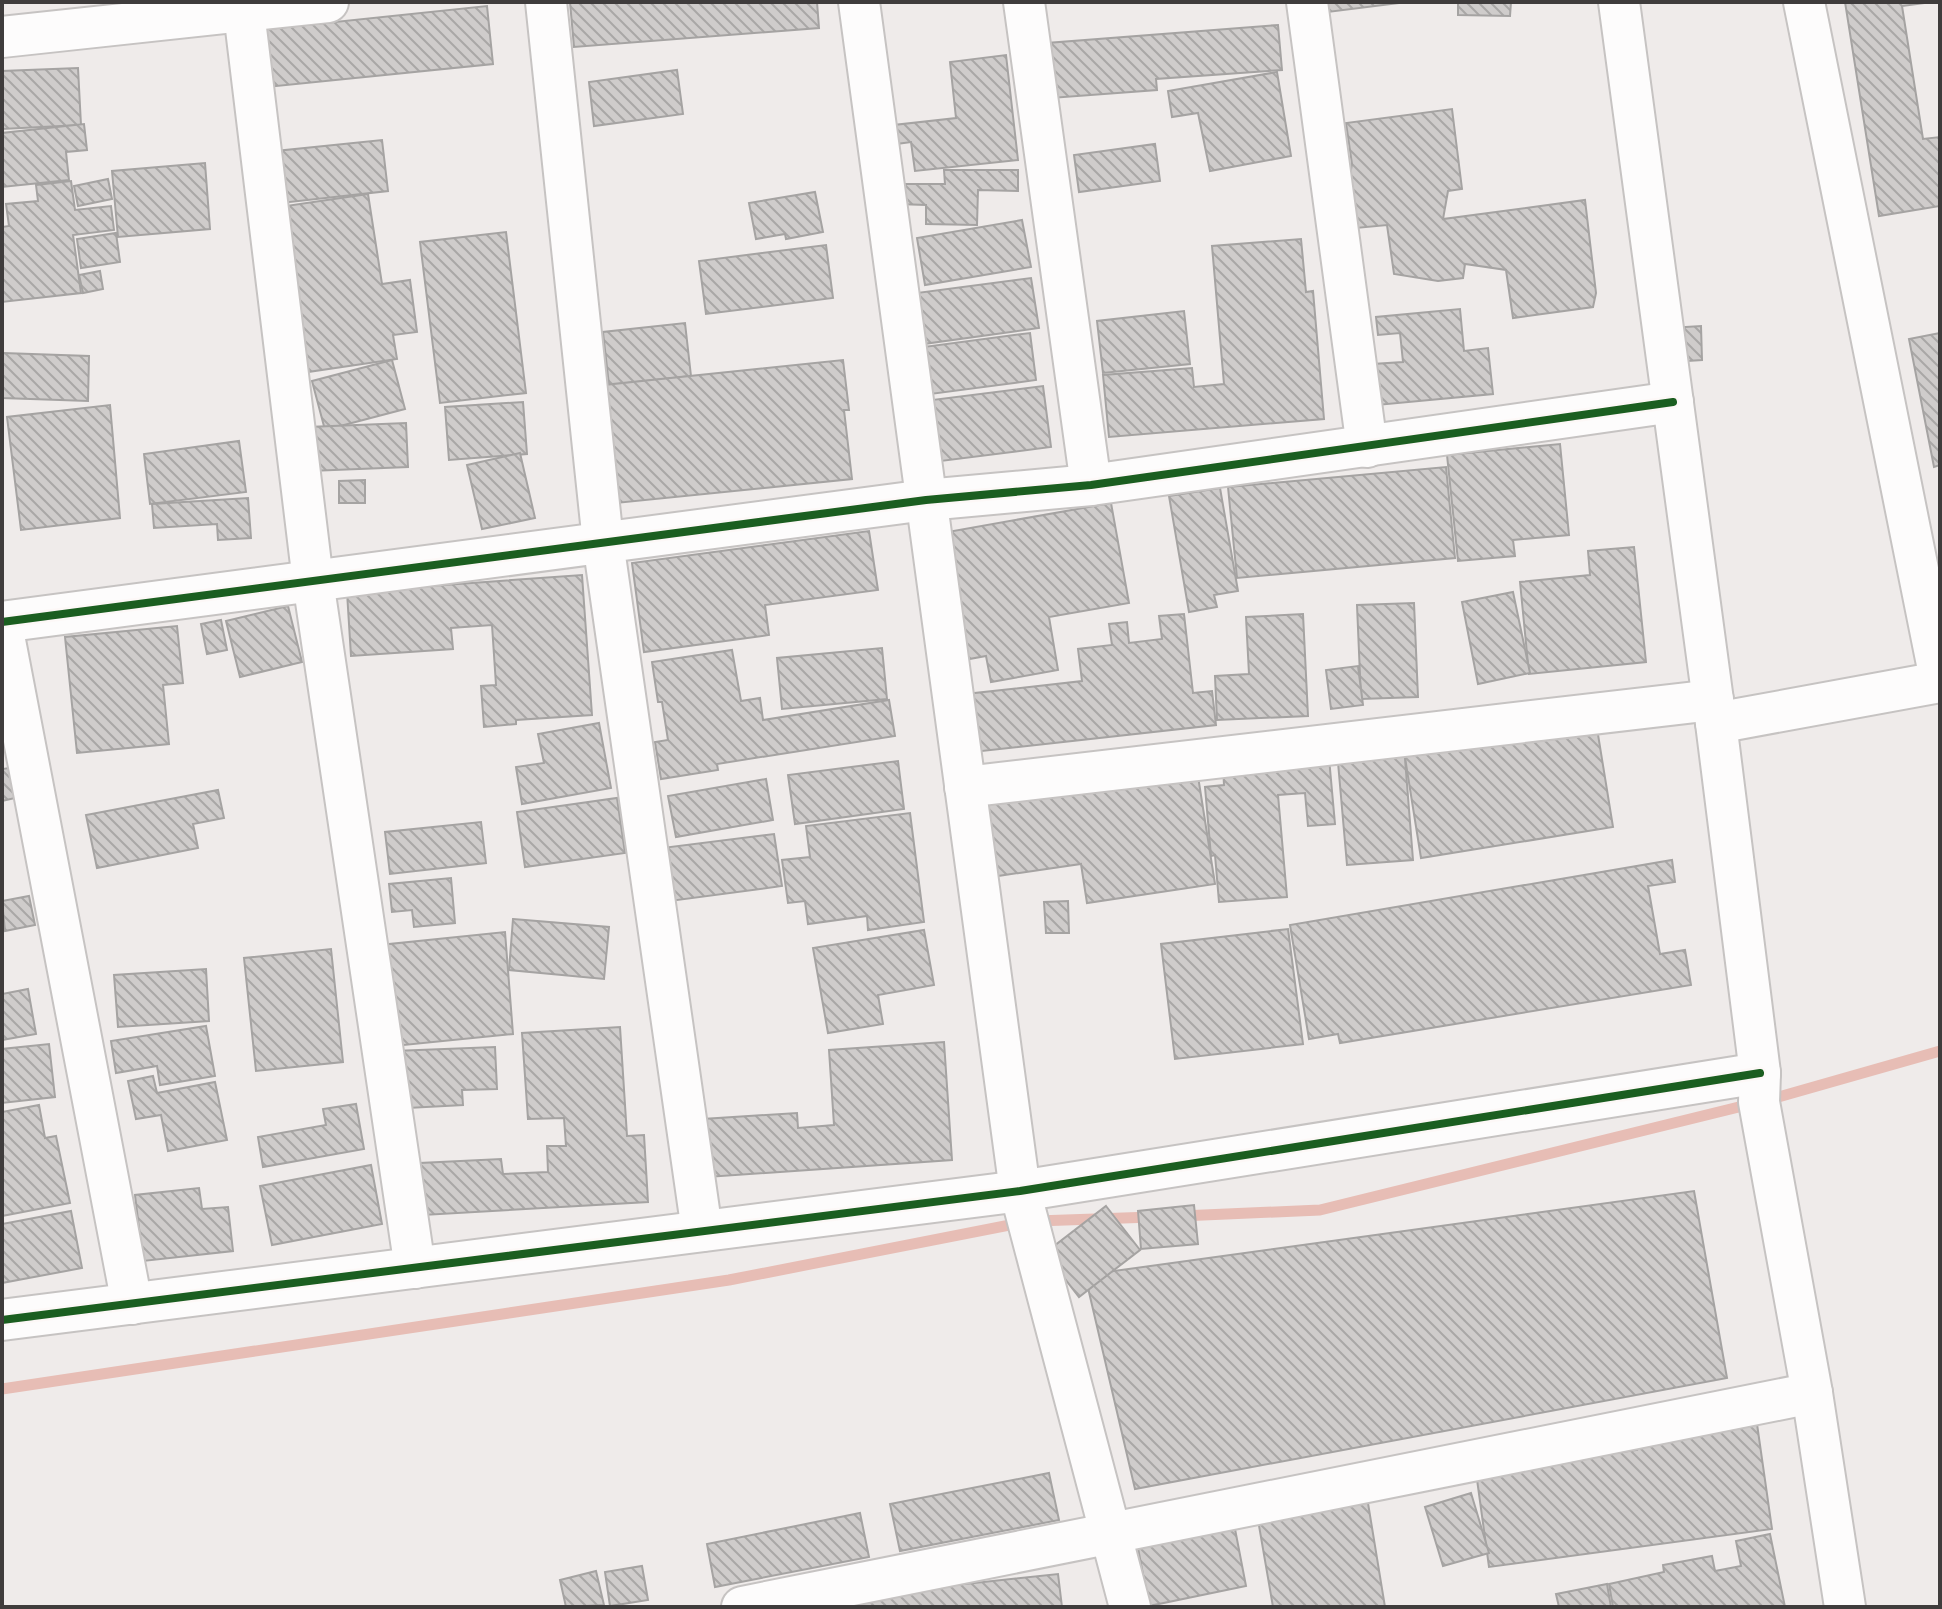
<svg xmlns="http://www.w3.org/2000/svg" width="1942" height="1609" viewBox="0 0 1942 1609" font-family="'Fira Sans',sans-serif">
<defs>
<pattern id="building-back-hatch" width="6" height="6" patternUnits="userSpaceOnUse" patternTransform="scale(2)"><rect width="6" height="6" fill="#cfcccb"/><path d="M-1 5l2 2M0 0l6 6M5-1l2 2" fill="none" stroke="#a9a7a6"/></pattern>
</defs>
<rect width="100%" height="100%" fill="#efebea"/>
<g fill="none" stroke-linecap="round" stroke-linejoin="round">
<!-- stream -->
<g stroke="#e7bdb5" stroke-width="11">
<polyline points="1768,1100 1940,1051"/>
<polyline points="1181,1216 1320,1210 1751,1104"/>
<polyline points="1037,1221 1152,1217"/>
<polyline points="2,1389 729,1280 1020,1223"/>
</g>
</g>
<!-- building -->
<g fill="url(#building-back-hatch)" stroke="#a5a3a2" stroke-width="2">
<polygon points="570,2 817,2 819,28 574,47"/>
<polygon points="1319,2 1407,2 1320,13"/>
<polygon points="1458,2 1511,2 1510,16 1458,15"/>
<polygon points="1845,2 1932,2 1902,6 1923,139 1940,137 1940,206 1879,216"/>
<polygon points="487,6 493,64 257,88 250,31"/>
<polygon points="1278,25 1282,70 1156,79 1157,90 1051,98 1047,43"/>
<polygon points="1006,55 1018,160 915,171 911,142 896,144 894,125 956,118 950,62"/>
<polygon points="78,68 81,125 2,129 2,71"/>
<polygon points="677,70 683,114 594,126 589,82"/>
<polygon points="1277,72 1291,156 1210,171 1198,113 1172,117 1168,91"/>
<polygon points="1452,109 1462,189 1448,191 1443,219 1585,200 1596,293 1593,307 1513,318 1506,270 1465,264 1463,278 1438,281 1394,274 1387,225 1356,228 1349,180 1352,164 1346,123"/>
<polygon points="84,124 87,150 66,152 69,180 2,187 2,133"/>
<polygon points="382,140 388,191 281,203 276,151"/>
<polygon points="1155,144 1160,181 1079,192 1074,155"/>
<polygon points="205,163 210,229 118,237 112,171"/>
<polygon points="944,170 1018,170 1018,191 978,190 977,225 926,224 926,205 898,204 898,184 945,184"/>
<polygon points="108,179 112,199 78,206 74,186"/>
<polygon points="71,181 75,210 111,206 114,230 73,235 81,293 2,302 2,227 9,226 6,204 38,201 36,185"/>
<polygon points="815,192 823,232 786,239 785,234 756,239 749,203"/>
<polygon points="368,194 382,284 410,280 417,332 393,335 397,359 301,373 286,206"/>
<polygon points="1022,220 1031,267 925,285 917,238"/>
<polygon points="506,232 526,393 440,403 420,242"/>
<polygon points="116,233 120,262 81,268 77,239"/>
<polygon points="1301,239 1306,292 1313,291 1324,419 1109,437 1103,375 1192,368 1194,387 1224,384 1212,246"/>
<polygon points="826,245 833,298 706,314 699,261"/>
<polygon points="100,271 103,289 83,293 79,275"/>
<polygon points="1031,278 1039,328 916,345 909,294"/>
<polygon points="1460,309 1464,351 1488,348 1493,394 1377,405 1373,364 1403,362 1400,333 1378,335 1376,317"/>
<polygon points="1184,311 1190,364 1103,373 1097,321"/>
<polygon points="685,323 691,376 609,385 603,332"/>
<polygon points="1701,326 1702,360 1672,362 1670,328"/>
<polygon points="1030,333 1036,380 923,395 916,348"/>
<polygon points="1940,333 1940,465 1934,467 1909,339"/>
<polygon points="3,353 89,356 88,401 2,398"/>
<polygon points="392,360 405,409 325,430 312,381"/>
<polygon points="843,360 849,410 844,410 852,479 616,503 604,385"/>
<polygon points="1043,386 1051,447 933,462 924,401"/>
<polygon points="523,402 527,454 449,460 445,407"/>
<polygon points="110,405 120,518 21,530 7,417"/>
<polygon points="406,423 408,467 310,471 308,427"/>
<polygon points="239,441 246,492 150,504 144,454"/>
<polygon points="1560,444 1569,535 1513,540 1515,556 1458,561 1447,455"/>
<polygon points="520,453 535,518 482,529 467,465"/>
<polygon points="1446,467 1455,558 1237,578 1228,487"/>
<polygon points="365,480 365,503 339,503 339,481"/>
<polygon points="1220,488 1238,591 1214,595 1217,607 1189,612 1169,496"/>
<polygon points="248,498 251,538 218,540 217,524 154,528 152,504"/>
<polygon points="1111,503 1129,603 1049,617 1058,670 991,682 986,656 964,660 942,533"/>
<polygon points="869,531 878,590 765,605 769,635 644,652 632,563"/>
<polygon points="1634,547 1646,662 1529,674 1520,582 1590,575 1588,551"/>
<polygon points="582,575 592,715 516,720 516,724 484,727 481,686 496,685 492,625 451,628 453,649 351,656 347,592"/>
<polygon points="1513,592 1530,673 1478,684 1462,602"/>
<polygon points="1414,603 1418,697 1361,699 1357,605"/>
<polygon points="288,606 302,662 240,677 226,621"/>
<polygon points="1184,614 1193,693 1212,691 1216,725 973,752 966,694 1082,681 1078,649 1112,645 1109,624 1127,622 1129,643 1162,639 1159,616"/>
<polygon points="1303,614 1308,716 1217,720 1215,676 1249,674 1246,617"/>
<polygon points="221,620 227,650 207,654 201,624"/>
<polygon points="177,626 183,683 163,685 169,744 77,753 65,637"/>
<polygon points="882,648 887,699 782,709 777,658"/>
<polygon points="732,650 741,701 760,698 763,720 889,700 895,736 717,764 718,770 661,779 655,742 668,740 662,702 658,702 652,662"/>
<polygon points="1358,666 1363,705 1331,709 1326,670"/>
<polygon points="1595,716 1613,827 1421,858 1403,745"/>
<polygon points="599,723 611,788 522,804 516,767 544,763 538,734"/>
<polygon points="1404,746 1413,860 1347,865 1337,751"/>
<polygon points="1329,758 1335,824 1308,826 1305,793 1278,795 1287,897 1219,902 1215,855 1211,856 1205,787 1224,785 1223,767"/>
<polygon points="898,761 904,809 795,824 788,775"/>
<polygon points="9,768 15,798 2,801 2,769"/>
<polygon points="1197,770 1215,884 1087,903 1081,864 991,877 980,802"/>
<polygon points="766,779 773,820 676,837 668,796"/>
<polygon points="218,790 224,818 193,824 198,848 97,868 86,815"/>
<polygon points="617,798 625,853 525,867 517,812"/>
<polygon points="910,813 924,922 868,930 867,916 808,924 805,901 788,903 782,860 810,857 806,826"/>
<polygon points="481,822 486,863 390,874 385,832"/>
<polygon points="774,834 782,886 670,901 662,848"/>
<polygon points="1672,860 1675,882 1648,886 1660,954 1685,950 1691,985 1340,1043 1338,1034 1309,1039 1290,925"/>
<polygon points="451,878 455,923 414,927 412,910 392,912 389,884"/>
<polygon points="29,896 35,925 5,931 2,901"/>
<polygon points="1068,901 1069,933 1046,933 1044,902"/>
<polygon points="513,919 609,927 604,979 509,970"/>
<polygon points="1288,929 1303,1044 1175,1059 1161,944"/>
<polygon points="924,930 934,985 878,995 883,1024 828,1033 813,948"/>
<polygon points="505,932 513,1034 394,1046 380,945"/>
<polygon points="331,949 343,1062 256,1071 244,958"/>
<polygon points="206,969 209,1021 118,1027 114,975"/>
<polygon points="28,989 36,1034 2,1040 2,994"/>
<polygon points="206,1026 215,1076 160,1085 157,1066 116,1073 111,1041"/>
<polygon points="620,1027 627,1136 644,1135 648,1202 423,1215 420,1163 501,1159 503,1174 548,1172 547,1146 566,1146 564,1118 528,1119 522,1033"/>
<polygon points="944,1042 952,1160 707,1177 703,1119 797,1113 798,1128 834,1125 829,1050"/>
<polygon points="49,1044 55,1097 2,1103 2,1049"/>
<polygon points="495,1047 497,1089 462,1090 463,1105 408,1108 407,1073 395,1073 394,1051"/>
<polygon points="153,1076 157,1093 215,1082 227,1140 168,1151 161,1115 136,1119 128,1081"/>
<polygon points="356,1104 364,1149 263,1167 258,1137 326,1125 323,1109"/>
<polygon points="39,1105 45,1138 56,1136 70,1203 2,1216 2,1112"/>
<polygon points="371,1165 382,1224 272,1245 260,1186"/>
<polygon points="199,1188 202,1209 228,1207 233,1251 143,1261 135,1195"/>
<polygon points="1694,1191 1727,1378 1135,1489 1085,1275"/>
<polygon points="1194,1205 1198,1244 1141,1249 1138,1211"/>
<polygon points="1106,1206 1140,1250 1079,1297 1045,1253"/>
<polygon points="71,1211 82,1268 2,1283 2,1224"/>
<polygon points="1757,1424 1772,1529 1489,1567 1476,1472 1637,1450 1636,1440"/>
<polygon points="1049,1473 1059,1520 900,1551 890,1504"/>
<polygon points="1471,1493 1489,1553 1443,1566 1425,1507"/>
<polygon points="1367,1497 1385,1607 1273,1607 1257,1514"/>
<polygon points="860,1513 869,1557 715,1587 707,1544"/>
<polygon points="1235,1529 1246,1586 1149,1606 1138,1548"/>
<polygon points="1770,1534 1785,1607 1613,1607 1609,1584 1664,1572 1663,1565 1712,1556 1715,1571 1741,1566 1736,1541"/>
<polygon points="642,1566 648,1600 610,1606 605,1572"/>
<polygon points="596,1571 604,1605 566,1607 560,1580"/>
<polygon points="1058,1574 1062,1607 790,1607 789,1603"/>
<polygon points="1607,1584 1611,1607 1559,1607 1556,1594"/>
</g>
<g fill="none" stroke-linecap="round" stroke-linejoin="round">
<!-- minor casing -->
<g stroke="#c6c3c2" stroke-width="44">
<g id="minor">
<polyline points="546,2 603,542 702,1231"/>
<polyline points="859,2 1020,1191 1130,1607"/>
<polyline points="1024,2 1091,485"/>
<polyline points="1307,2 1367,447"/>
<polyline points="1619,2 1716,723 1760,1073 1759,1102 1812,1393 1845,1607"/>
<polyline points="1804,2 1940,679"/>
<polyline points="244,12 313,581 415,1268"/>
<polyline points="2,37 328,2"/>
<polyline points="2,622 926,500 1091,485 1673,402"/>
<polyline points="2,625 132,1304"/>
<polyline points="1716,723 1940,682"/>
<polyline points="965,787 1713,700"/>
<polyline points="2,1320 1020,1191 1760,1073"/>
<polyline points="742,1607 1812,1393"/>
</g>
</g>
<!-- minor -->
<use href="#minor" stroke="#fdfcfc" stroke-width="40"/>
<!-- cycleway casing -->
<g stroke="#fdf8f7" stroke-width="13">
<g id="cycleway">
<polyline points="2,622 926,500 1091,485 1673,402"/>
<polyline points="2,1320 1020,1191 1760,1073"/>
</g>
</g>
<!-- cycleway -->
<use href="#cycleway" stroke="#1b5e20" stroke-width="8"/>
</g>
<!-- border -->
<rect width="1942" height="1609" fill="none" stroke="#3f3c3c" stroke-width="8"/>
</svg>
